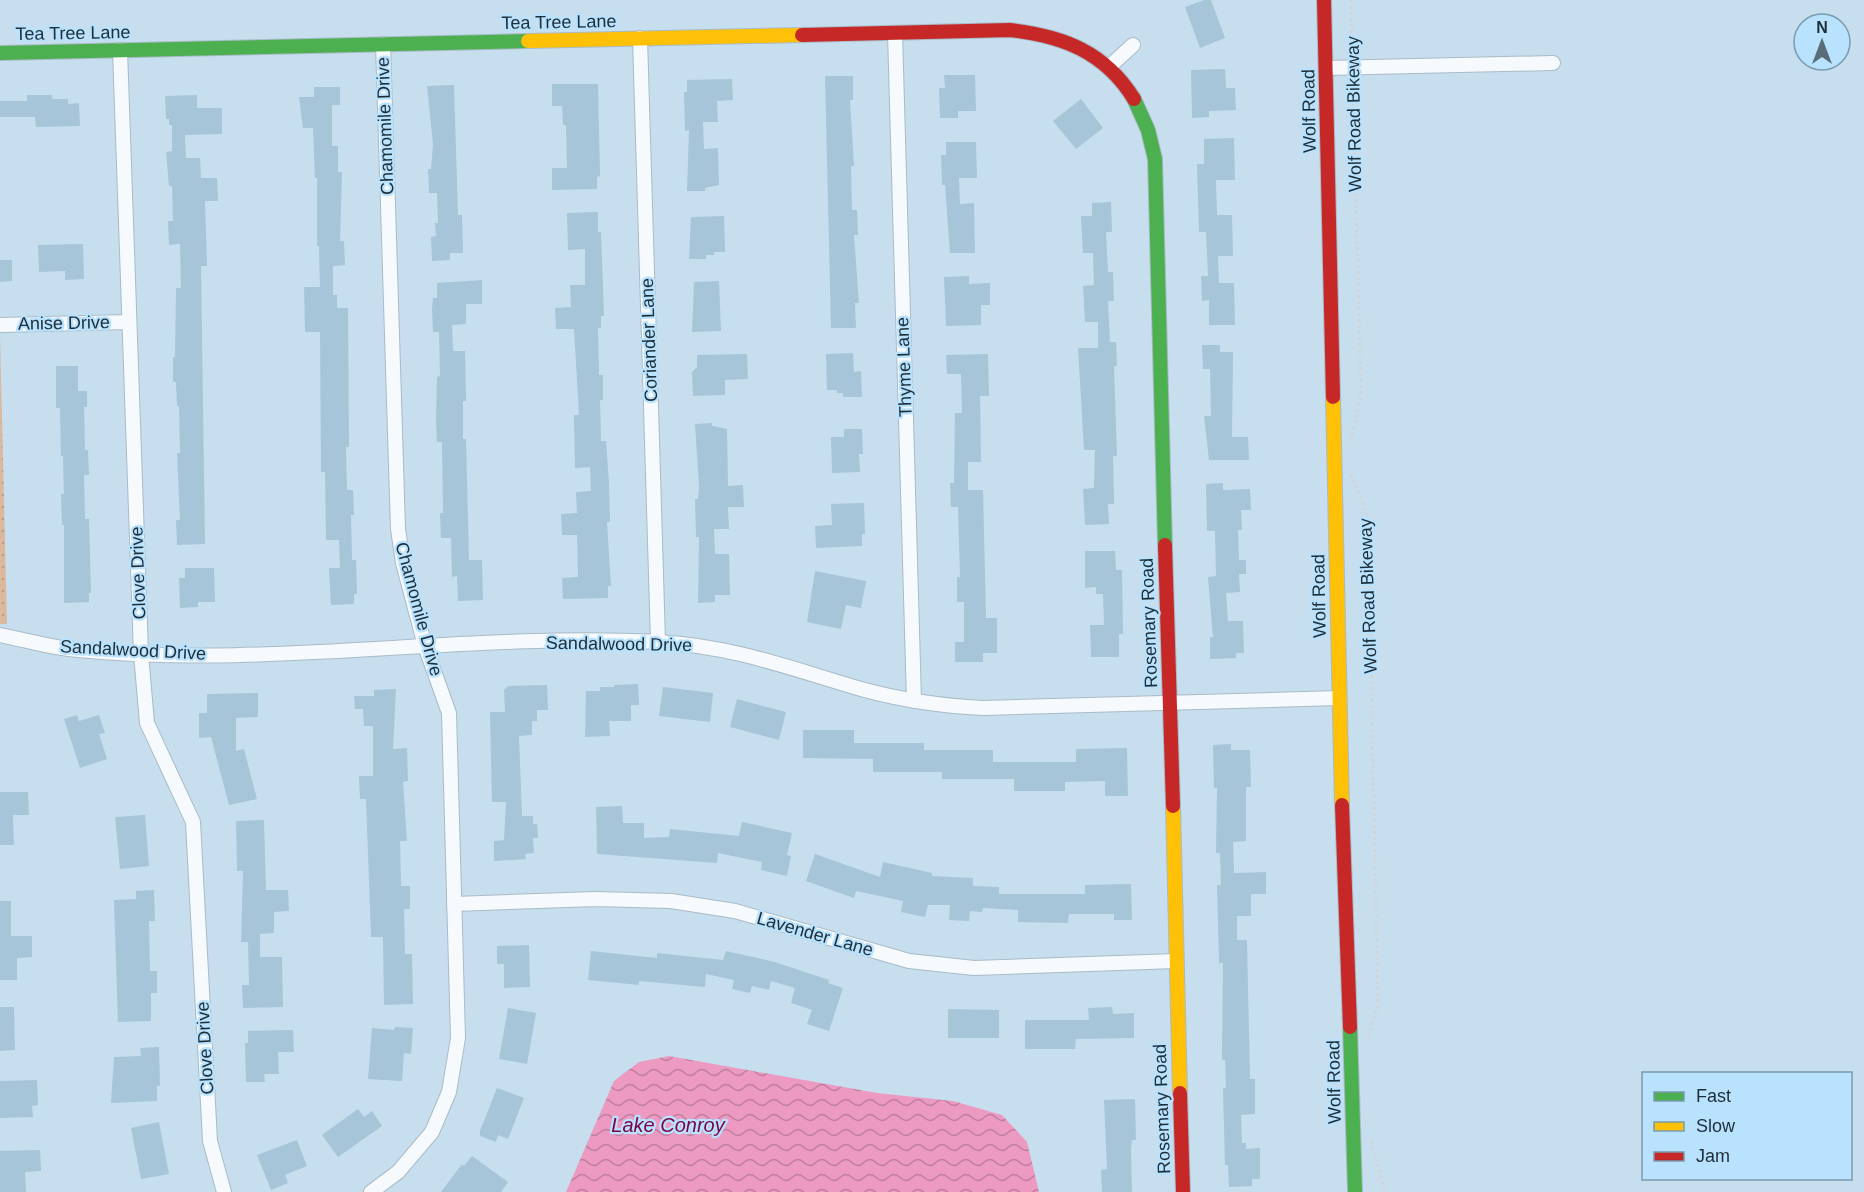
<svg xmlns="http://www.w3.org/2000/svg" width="1864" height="1192" viewBox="0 0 1864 1192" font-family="Helvetica,sans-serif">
<defs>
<pattern id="park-dots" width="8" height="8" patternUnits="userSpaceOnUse" patternTransform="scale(1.5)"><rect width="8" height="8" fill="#dcb99d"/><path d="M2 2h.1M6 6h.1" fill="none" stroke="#bc9f88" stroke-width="1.8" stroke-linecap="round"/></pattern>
<pattern id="water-waves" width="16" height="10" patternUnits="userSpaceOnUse" patternTransform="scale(1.5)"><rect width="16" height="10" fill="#ec9ac1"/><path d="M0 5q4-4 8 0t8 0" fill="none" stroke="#bf7e9e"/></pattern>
</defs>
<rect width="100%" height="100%" fill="#c7deee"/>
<!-- park -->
<polygon fill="url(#park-dots)" points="0,335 7,624 0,624"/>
<!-- water -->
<polygon fill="url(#water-waves)" points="669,1056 877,1093 953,1101 1002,1115 1027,1142 1039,1192 566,1192 614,1081 639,1062"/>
<!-- building -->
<g fill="#a6c5d8">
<polygon points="1204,0 1211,0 1225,38 1200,48 1185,7"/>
<polygon points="1225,69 1226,88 1235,88 1236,110 1209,111 1209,117 1192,118 1191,70"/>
<polygon points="944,75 975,75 976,111 958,111 958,118 940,118 939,88 945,88"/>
<polygon points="825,76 853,76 853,100 850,100 854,166 851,166 852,210 857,210 858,235 854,235 859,303 855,303 856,328 831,328"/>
<polygon points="732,79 733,100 717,101 718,122 703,122 704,149 718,148 719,185 705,188 705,191 687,191 689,130 685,131 684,92 687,92 687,80"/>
<polygon points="552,84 598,84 600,176 597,177 597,189 552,190 552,168 567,168 566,125 563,125 562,106 552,106"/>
<polygon points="454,85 458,215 462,215 463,253 450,253 450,260 432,261 431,237 436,236 435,223 438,223 437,193 429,193 428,169 431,169 433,144 427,86"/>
<polygon points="314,87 340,87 340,105 332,105 332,146 338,146 338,172 342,172 340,241 344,241 345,265 333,266 333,295 337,295 337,308 348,308 349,447 346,447 347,490 353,490 354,515 351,515 352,560 356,560 357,594 354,594 354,604 331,605 329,568 340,568 339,540 326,540 325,472 321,472 320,332 305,332 304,287 320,287 319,246 317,246 317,178 315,178 313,128 303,128 299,97 314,97"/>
<polygon points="27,95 52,95 52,99 68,99 68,104 79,103 80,126 36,127 35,117 0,117 0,101 27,101"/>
<polygon points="197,95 197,108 222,108 222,134 185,135 186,158 200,158 201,178 217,178 218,201 205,201 207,266 201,266 205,544 177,545 176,520 180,520 177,453 180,453 179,406 177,406 176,382 173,382 173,357 175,357 176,288 181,288 180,244 169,245 168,221 173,221 172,186 169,186 166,152 172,151 172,125 169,125 169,119 166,119 165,96"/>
<polygon points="1081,99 1103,128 1076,149 1053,121"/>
<polygon points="1234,138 1235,180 1216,180 1217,215 1232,215 1233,256 1218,256 1219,283 1234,283 1235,325 1209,325 1209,300 1202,301 1201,276 1208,276 1206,232 1199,232 1197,164 1204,164 1204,139"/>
<polygon points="946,142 976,142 977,178 959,178 960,204 974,203 975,253 950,253 945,185 942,185 941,155 946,155"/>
<polygon points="1111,202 1112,232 1106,232 1108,272 1113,272 1114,301 1108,301 1110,342 1116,342 1117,366 1114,366 1117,456 1113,456 1114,504 1108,504 1109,524 1085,525 1083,489 1094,488 1095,450 1084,450 1078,348 1098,348 1098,322 1085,322 1083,286 1094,285 1093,253 1083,253 1081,216 1092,216 1092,203"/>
<polygon points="598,212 598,232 601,232 604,316 601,316 601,328 598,328 599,375 603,375 603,400 600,400 601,441 606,441 609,483 610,522 607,522 611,586 608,586 608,598 563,599 562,578 578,577 577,535 562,535 561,514 577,513 576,492 591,491 590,467 575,468 574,415 579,415 574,329 556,329 555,308 571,307 570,285 585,285 585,249 568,250 567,213"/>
<polygon points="724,216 725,252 714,252 714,255 706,255 706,259 689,259 691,217"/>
<polygon points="83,244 84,279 65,280 65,271 39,272 38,245"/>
<polygon points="0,260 12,260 12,281 0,282"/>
<polygon points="969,276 969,284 990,283 990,305 981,305 981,325 946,326 944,277"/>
<polygon points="482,280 482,304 466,304 466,324 452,325 453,351 465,351 466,401 463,401 463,439 466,439 469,560 482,560 483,600 458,601 457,576 452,577 451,538 441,538 440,513 443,513 442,442 437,442 436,420 437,377 440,376 439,332 433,332 432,309 433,298 437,298 437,283"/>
<polygon points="719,281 721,331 692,332 694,282"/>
<polygon points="1202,345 1220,345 1220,352 1233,352 1232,437 1248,437 1249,460 1209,460 1204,416 1211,416 1210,369 1203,369"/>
<polygon points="853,353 854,372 861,371 862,397 843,397 843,393 837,393 837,390 827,390 826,354"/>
<polygon points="747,354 748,379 725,380 725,395 693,396 692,372 697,367 697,355"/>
<polygon points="988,354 989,396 980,396 981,462 968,462 968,490 983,490 986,618 997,618 997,653 983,653 983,662 955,662 955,642 964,642 964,602 957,602 957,577 960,577 958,507 951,507 950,483 954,483 955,413 962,413 961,374 947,374 946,355"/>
<polygon points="56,366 78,366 78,391 87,391 87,407 84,407 85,450 88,450 89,475 84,475 85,519 89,519 91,593 89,593 89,602 64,603 64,525 62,525 61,494 64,494 63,456 61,456 60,408 56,408"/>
<polygon points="712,423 712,426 727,429 728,486 743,485 744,507 728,507 729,529 714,529 715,554 729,554 730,595 715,595 715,602 698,603 699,537 696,537 695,499 698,499 699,487 695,424"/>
<polygon points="844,429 862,429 863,454 859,454 860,472 832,473 831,437 844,437"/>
<polygon points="1223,483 1223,490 1250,489 1251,510 1241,510 1242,530 1238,530 1239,560 1246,560 1246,574 1239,574 1240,592 1226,593 1228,621 1243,621 1244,653 1236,653 1236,658 1210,659 1210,637 1213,637 1208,577 1216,576 1215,531 1207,531 1206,484"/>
<polygon points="864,503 865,534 862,534 862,546 816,548 815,526 832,525 831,504"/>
<polygon points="1085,551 1115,551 1116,570 1122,570 1123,634 1119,634 1119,657 1091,657 1090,625 1104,625 1103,594 1096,594 1096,587 1085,588"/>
<polygon points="185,568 214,568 215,602 198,602 198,607 180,608 179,578 185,578"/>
<polygon points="815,571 866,581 861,608 846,605 841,629 807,622"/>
<polygon points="638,684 639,705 631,705 631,721 609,721 610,736 585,737 586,691 600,691 600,687 614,687 614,685"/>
<polygon points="547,685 548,710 537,710 537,721 532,721 532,735 519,736 522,816 533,816 533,824 537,824 538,838 533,838 534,853 525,854 526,859 494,861 494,841 504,840 506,802 492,802 490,712 505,712 504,690 508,686"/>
<polygon points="663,687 713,693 710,722 659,716"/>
<polygon points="396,689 393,749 407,748 408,781 403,782 407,841 400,841 401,886 410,886 410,909 404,909 405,954 412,954 413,1004 384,1005 383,937 371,937 366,799 360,799 359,776 373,776 373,726 364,726 363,709 355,709 354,696 374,696 374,690"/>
<polygon points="258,693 258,717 236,718 236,751 244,749 257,799 229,805 211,737 199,738 199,713 207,713 207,694"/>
<polygon points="737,699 786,712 779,740 730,727"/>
<polygon points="77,715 79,721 99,715 105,733 99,734 107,759 80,768 64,719"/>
<polygon points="803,730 854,730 854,743 924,743 924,750 993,750 993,762 1076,762 1076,749 1127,748 1128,796 1105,796 1105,781 1065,782 1065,791 1014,791 1014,779 942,779 942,772 873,772 873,759 803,758"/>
<polygon points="1231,744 1231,750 1250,750 1251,787 1246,787 1246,841 1233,842 1234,873 1266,872 1266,894 1251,894 1251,916 1237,916 1237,940 1247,940 1250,1079 1255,1079 1255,1114 1241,1115 1242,1143 1246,1143 1246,1149 1260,1148 1260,1179 1252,1179 1252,1186 1229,1187 1228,1165 1225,1165 1223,1088 1226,1088 1225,1060 1222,1060 1223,963 1219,963 1217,885 1221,885 1220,853 1216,853 1217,788 1214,788 1213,745"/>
<polygon points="0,792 28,792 29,815 13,815 14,845 0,845"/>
<polygon points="622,806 623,823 644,823 644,838 669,837 670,829 739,836 742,822 792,833 787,855 791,856 787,876 761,870 762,862 718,853 717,863 597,854 596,807"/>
<polygon points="145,815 149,866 120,869 115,817"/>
<polygon points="264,820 266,890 288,890 289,911 274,912 274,933 260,934 260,957 282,957 283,1007 243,1008 242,985 249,985 248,942 241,942 243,871 237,871 236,821"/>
<polygon points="815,854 880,877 883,862 932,873 932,876 973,878 973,886 999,887 999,894 1085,894 1085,885 1131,884 1132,920 1114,920 1114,914 1069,914 1068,923 1018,922 1018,910 983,908 982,912 970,911 969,921 949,920 950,905 928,905 925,917 901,912 903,901 856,891 854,898 806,881"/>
<polygon points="154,890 155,921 149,921 150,971 157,971 157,993 151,993 151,1021 118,1022 114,900 136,899 136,891"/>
<polygon points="0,901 11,901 11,936 32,936 32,957 17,958 17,980 0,980"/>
<polygon points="529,945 530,987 504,988 504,964 497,964 497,946"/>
<polygon points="591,951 657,958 657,953 723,960 726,951 775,962 829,980 828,983 843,988 829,1031 807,1024 812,1010 791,1003 795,988 771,981 769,990 752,986 750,993 732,989 734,980 706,974 705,987 639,981 639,985 588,980"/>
<polygon points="0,1007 14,1007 15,1050 0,1051"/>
<polygon points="1112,1007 1113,1014 1134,1013 1134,1038 1076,1039 1075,1049 1025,1049 1025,1020 1089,1020 1088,1008"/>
<polygon points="508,1008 536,1013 527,1064 499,1059"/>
<polygon points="948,1009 999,1010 999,1038 948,1038"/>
<polygon points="395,1027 413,1028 411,1054 404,1053 402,1081 368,1079 372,1028 394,1030"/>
<polygon points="293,1030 294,1052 278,1052 279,1074 264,1074 265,1082 246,1082 245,1043 248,1043 248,1031"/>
<polygon points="159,1047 160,1086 157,1086 157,1101 111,1103 114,1057 141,1056 140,1048"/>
<polygon points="37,1080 38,1105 32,1106 33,1117 0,1118 0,1081"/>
<polygon points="497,1088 524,1098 508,1139 498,1135 496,1142 480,1136 480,1131"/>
<polygon points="1135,1099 1136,1140 1132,1140 1131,1150 1132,1192 1102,1192 1101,1170 1107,1169 1104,1100"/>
<polygon points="358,1109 364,1117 372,1111 382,1126 338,1157 322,1135"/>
<polygon points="159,1122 169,1174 141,1179 131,1128"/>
<polygon points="297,1140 307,1166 285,1175 288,1183 271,1190 257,1155"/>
<polygon points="40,1150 41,1171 25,1172 26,1192 0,1192 0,1151"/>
<polygon points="472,1156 508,1182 501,1192 441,1192 462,1164 464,1166"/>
</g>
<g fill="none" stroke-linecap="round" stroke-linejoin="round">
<!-- street casing -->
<g stroke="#a9bbc7" stroke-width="16">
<g id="street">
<polyline points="895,33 914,701"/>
<polyline points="640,38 658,642"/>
<polyline points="120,50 141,654 147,723 193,822 210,1141 224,1192"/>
<polyline points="1109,67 1133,45"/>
<polyline points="1326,68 1553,63"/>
<polyline points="0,325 129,322"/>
<path d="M 0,635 C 26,640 52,648 78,650 C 271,669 464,632 657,642 C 733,646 789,668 861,689 C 901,700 942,706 983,708 L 1339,698"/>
<polyline points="454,904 595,899 671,901 735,911 909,961 974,968 1176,961"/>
<polyline points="371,1192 398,1172 432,1132 449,1092 458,1038 449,713 425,646 403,563 398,529 383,44"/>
</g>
</g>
<!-- fast casing -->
<g stroke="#a9bbc7" stroke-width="16">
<g id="fast">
<polyline points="0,53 528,41"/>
<polyline points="1134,99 1148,130 1155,159 1165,545"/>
<polyline points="1350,1027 1355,1192"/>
</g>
</g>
<!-- slow casing -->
<g stroke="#a9bbc7" stroke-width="16">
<g id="slow">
<polyline points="528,41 802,35"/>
<polyline points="1333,397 1342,805"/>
<polyline points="1173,806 1180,1093"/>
</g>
</g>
<!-- jam casing -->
<g stroke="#a9bbc7" stroke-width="16">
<g id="jam">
<polyline points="1324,0 1333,397"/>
<path d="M 802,35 L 1010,30 C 1063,36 1105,52 1134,99"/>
<polyline points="1165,545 1173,806"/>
<polyline points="1342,805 1350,1027"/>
<polyline points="1180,1093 1183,1192"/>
</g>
</g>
<!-- path -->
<g stroke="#cfd6da" stroke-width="3" stroke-dasharray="3 3" stroke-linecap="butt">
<polyline points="1351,0 1352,55"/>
<polyline points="1351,441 1361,394 1353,80"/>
<polyline points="1351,474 1368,518 1378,1006 1367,1039"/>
<polyline points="1371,1141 1385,1192"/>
</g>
<!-- street -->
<use href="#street" stroke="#f7fafc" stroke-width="14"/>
<!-- fast -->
<use href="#fast" stroke="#4caf50" stroke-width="14"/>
<!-- slow -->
<use href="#slow" stroke="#ffc107" stroke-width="14"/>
<!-- jam -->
<use href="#jam" stroke="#c62828" stroke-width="14"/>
</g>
<g text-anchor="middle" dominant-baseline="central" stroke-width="4.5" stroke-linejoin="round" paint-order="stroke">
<!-- street labels -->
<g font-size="18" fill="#1e2e38" stroke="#b8e2fd">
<text transform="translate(559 22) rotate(-1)">Tea Tree Lane</text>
<text transform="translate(73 33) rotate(-1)">Tea Tree Lane</text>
<text transform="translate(1309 111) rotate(-91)">Wolf Road</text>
<text transform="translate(1354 114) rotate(-91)">Wolf Road Bikeway</text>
<text transform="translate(385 126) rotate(-92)">Chamomile Drive</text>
<text transform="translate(64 323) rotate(-1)">Anise Drive</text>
<text transform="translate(649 340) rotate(-92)">Coriander Lane</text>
<text transform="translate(904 367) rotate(-92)">Thyme Lane</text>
<text transform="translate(138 573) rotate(-92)">Clove Drive</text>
<text transform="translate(1319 596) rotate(-91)">Wolf Road</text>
<text transform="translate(1368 596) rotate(-92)">Wolf Road Bikeway</text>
<text transform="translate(419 609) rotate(75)">Chamomile Drive</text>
<text transform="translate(1149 623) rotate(-92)">Rosemary Road</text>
<text transform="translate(619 644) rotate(1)">Sandalwood Drive</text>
<text transform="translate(133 650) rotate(3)">Sandalwood Drive</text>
<text transform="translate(815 934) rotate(16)">Lavender Lane</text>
<text transform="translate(205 1048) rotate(-93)">Clove Drive</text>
<text transform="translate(1334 1082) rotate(-91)">Wolf Road</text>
<text transform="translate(1162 1109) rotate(-92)">Rosemary Road</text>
</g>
<!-- water labels -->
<g font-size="20" font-style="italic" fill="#7c0344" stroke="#b8e2fd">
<text x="668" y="1125">Lake Conroy</text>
</g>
</g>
<!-- legend -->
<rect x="1642" y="1072" width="210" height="108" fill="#b8e2fd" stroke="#7a9aae" stroke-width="1.5"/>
<rect x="1654" y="1092" width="30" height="9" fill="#4caf50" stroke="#7a9aae" stroke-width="1.5"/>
<text x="1696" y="1102" font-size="18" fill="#1e2e38">Fast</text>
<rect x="1654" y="1122" width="30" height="9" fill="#ffc107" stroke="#7a9aae" stroke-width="1.5"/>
<text x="1696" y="1132" font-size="18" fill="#1e2e38">Slow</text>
<rect x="1654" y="1152" width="30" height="9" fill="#c62828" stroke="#7a9aae" stroke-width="1.5"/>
<text x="1696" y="1162" font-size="18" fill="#1e2e38">Jam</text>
<!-- north arrow -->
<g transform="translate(1822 42)"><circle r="28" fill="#b8e2fd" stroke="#7a9aae" stroke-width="1.5"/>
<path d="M0-4.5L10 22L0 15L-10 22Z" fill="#596c78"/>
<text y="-9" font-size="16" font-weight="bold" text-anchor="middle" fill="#1e2e38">N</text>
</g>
</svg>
